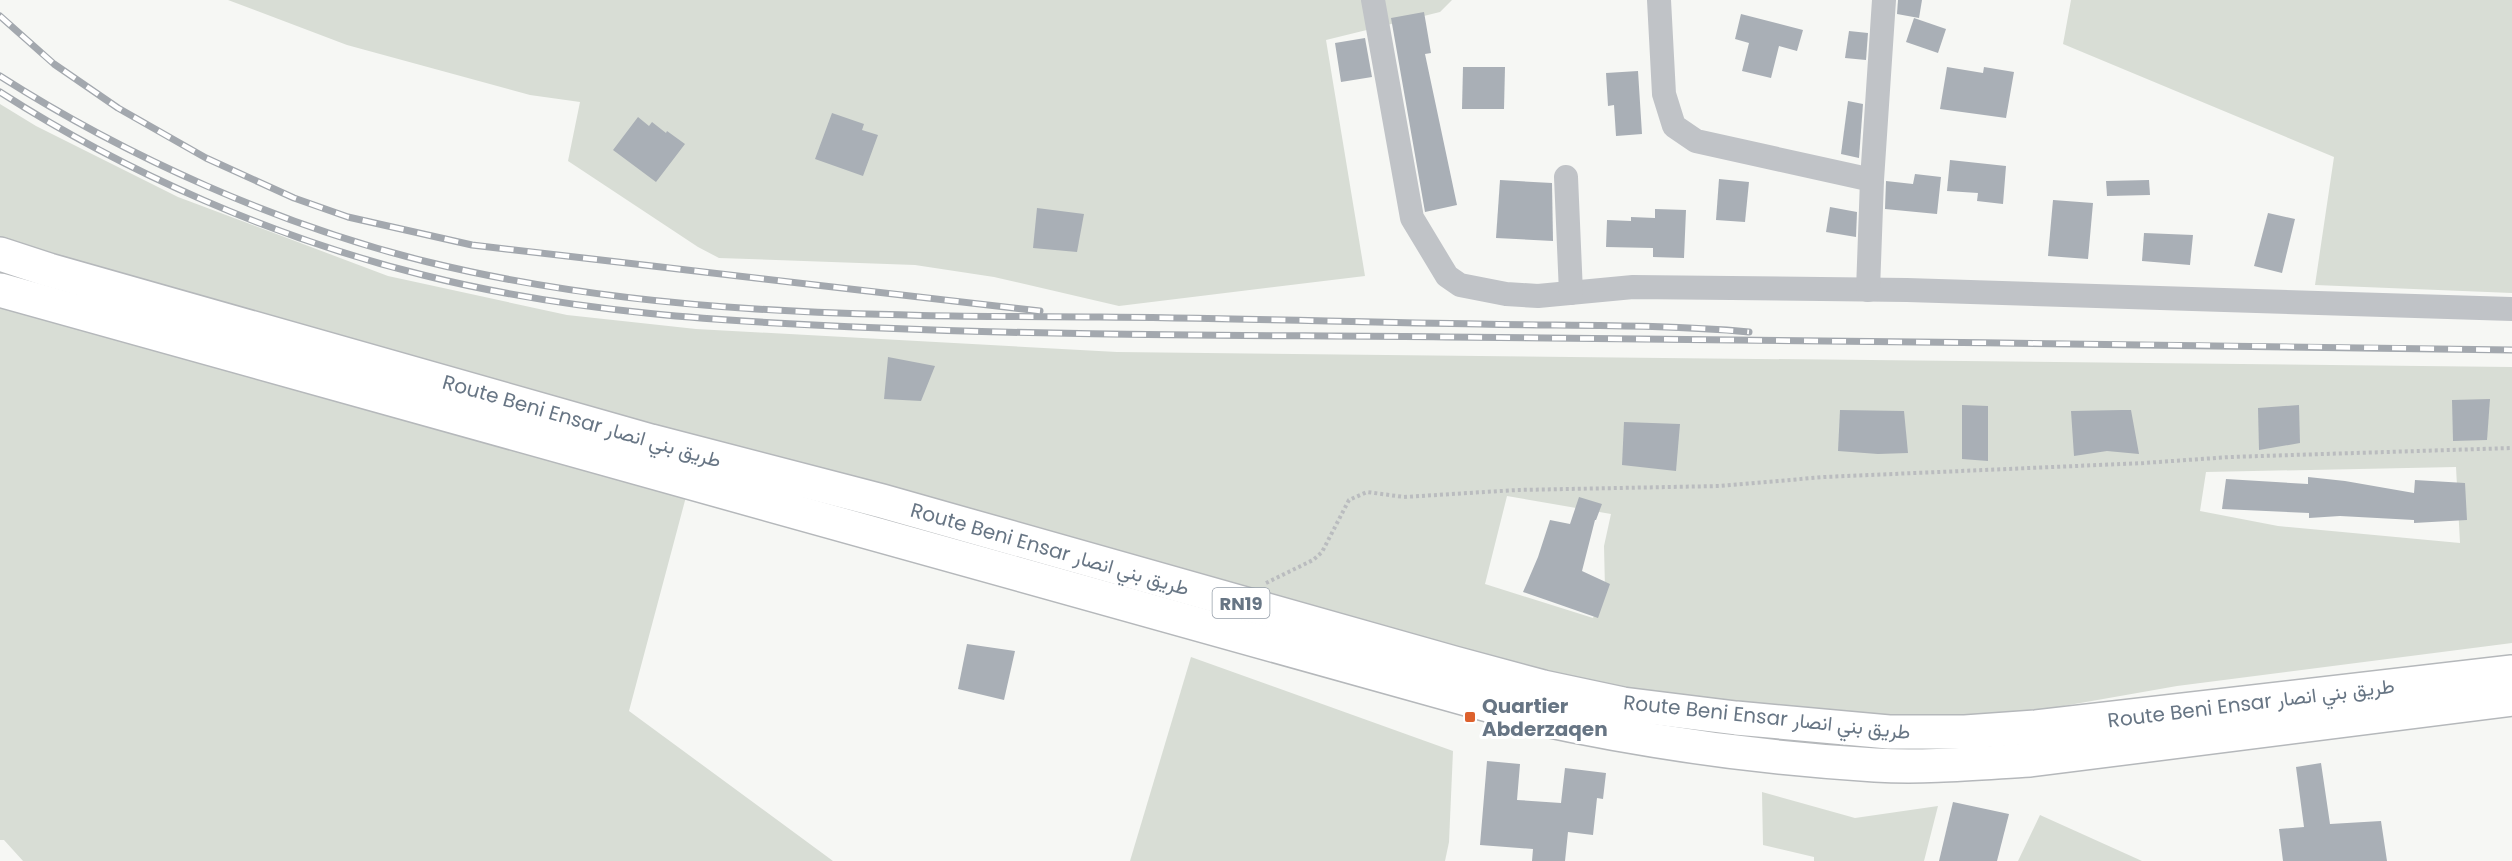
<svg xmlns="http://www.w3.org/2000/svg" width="2512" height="861" viewBox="0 0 2512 861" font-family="Poppins,Vazirmatn,sans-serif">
<rect width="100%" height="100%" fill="#f6f7f4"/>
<!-- green -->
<g fill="#d8ddd5" fill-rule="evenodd">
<polygon points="228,0 1452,0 1440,12 1326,40 1365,276 1119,306 994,277 915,265 719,258 698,247 568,161 580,102 530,95 347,45"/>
<polygon points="2071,0 2512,0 2512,293 2315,285 2334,157 2063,44"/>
<path d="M 0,104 L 36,126 L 178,197 L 388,276 L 567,315 L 696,329 L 1117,352 L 2512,367 L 2512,643 L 2177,686 L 1966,723 L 1784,717 L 1586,686 L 0,253 ZM 2456,467 L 2460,543 L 2278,526 L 2200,511 L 2206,472 ZM 1507,496 L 1611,514 L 1604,546 L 1605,589 L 1593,618 L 1485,584 Z"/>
<polygon points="0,305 687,493 629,711 833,861 23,861 4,840 0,840"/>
<polygon points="1191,657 1453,751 1449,842 1445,861 1130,861"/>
<polygon points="1762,792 1855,818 1938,806 1924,861 1814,861 1814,857 1763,845"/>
<polygon points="2040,815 2142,861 2018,861"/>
</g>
<!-- building -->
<g fill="#a9afb6">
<polygon points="1898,0 1922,0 1919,18 1897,14"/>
<polygon points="1424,12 1431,53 1425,54 1457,205 1425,212 1391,18"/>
<polygon points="1741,14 1803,30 1797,51 1779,46 1771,78 1742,71 1749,43 1735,39"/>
<polygon points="1914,18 1946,29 1938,53 1906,42"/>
<polygon points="1849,31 1868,33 1866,60 1845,58"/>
<polygon points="1365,38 1372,77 1341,82 1335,43"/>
<polygon points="1463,67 1505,67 1504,109 1462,109"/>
<polygon points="1947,67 1983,73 1984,67 2014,72 2006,118 1940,109"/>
<polygon points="1638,71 1642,134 1616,136 1614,105 1608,106 1606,73"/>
<polygon points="1848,101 1863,104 1859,158 1841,154"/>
<polygon points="832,113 864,124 862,130 878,135 863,176 815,159"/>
<polygon points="638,117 649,126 652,122 666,133 667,131 685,144 656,182 613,150"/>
<polygon points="1950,160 2006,166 2003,204 1977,201 1978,193 1947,191"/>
<polygon points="1915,174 1941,177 1937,214 1885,209 1886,181 1913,184"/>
<polygon points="1719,179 1749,182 1745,222 1716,220"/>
<polygon points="1500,180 1552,183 1553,241 1496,238"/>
<polygon points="2149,180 2150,195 2107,196 2106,181"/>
<polygon points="2053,200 2093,203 2088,259 2048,256"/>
<polygon points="1830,207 1857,212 1856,237 1826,232"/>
<polygon points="1037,208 1084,214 1077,252 1033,248"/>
<polygon points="1655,209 1686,210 1684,258 1653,257 1653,248 1606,247 1607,220 1631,221 1631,217 1655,218"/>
<polygon points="2268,213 2295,219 2282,273 2254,266"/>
<polygon points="2144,233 2193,235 2190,265 2142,261"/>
<polygon points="888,357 935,366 921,401 884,399"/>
<polygon points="2490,399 2487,440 2453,441 2452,400"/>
<polygon points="1962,405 1988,406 1988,461 1962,459"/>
<polygon points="2299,405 2300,443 2259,450 2258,408"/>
<polygon points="1840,410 1904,411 1908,453 1878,454 1838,451"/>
<polygon points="2122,410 2131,410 2139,454 2107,451 2074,456 2071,411"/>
<polygon points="1624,422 1680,424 1676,471 1622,465"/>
<polygon points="2308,477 2345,481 2414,493 2415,480 2465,483 2467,520 2414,523 2414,520 2340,516 2309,518 2309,513 2222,509 2226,479 2308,484"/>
<polygon points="1579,497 1602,504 1596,520 1595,520 1582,571 1610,584 1598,618 1523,592 1538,557 1550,520 1570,524"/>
<polygon points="967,644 1015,651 1004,700 958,689"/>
<polygon points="1487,761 1520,764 1517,800 1561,803 1565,768 1606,773 1603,799 1597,798 1593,835 1568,832 1565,861 1532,861 1533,849 1480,845"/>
<polygon points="2321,763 2330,824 2381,821 2387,861 2283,861 2279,829 2304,827 2296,767"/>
<polygon points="1953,802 2009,814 1997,861 1939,861"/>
</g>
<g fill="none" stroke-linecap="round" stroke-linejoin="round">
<!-- highway casing -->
<g stroke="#b5b8bb" stroke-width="36">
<g id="highway">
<polyline points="0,254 49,270 651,441 882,501 1454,663 1543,687 1623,704 1736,718 1889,732 1965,732 2036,727 2512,672"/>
<path d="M 0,290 L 1531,717 C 1645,742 1759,758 1875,765 C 1926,768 1979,763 2030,760 L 2512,699"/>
</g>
</g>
<!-- path -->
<polyline stroke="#babcbf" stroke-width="4" stroke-dasharray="3 3" stroke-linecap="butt" points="1266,583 1313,560 1322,552 1349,500 1367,492 1404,497 1517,490 1720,486 1824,477 2144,463 2230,457 2512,448"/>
<!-- minor -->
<g stroke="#c0c3c7" stroke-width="24">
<polyline points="1373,0 1412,218 1447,276 1460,285 1506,294 1538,296 1633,287 1907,290 2512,309"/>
<polyline points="1659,0 1664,94 1674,126 1696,141 1872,180"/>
<polyline points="1566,177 1571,293"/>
<polyline points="1868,290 1872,180 1884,0"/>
</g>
<!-- highway -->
<use href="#highway" stroke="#fff" stroke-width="33"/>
<!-- rail casing -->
<g stroke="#a3a8ae" stroke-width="7">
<g id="rail">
<polyline points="0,16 54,64 118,108 206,158 294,198 348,217 472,245 1040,311"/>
<path d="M 0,76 C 127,157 281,226 428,262 C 648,316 875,316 1100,317 C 1226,318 1353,322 1479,324 C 1569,326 1659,324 1749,332"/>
<path d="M 0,92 C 126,173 277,239 423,275 C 573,313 727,322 881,328 C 1069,336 1258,335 1446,337 C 1801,341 2157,344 2512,350"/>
</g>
</g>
<!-- rail -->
<use href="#rail" stroke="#fff" stroke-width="4.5" stroke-dasharray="14" stroke-linecap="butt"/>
</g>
<!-- markers -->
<rect fill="#dd612d" stroke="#fff" stroke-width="2" x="1464" y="711" width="12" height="12" rx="3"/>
<g text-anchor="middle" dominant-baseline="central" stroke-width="6" stroke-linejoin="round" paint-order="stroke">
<!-- shield labels -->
<rect fill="#fff" stroke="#959ea9" stroke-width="1.5" x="1212.5" y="588" width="57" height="30" rx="4.5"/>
<g font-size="18" font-weight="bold" fill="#677584">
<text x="1241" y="603">RN19</text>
</g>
<!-- street labels -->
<g font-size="20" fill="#677584" stroke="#fff">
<text transform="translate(582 421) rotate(16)">Route Beni Ensar طريق بني انصار</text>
<text transform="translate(1050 549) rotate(16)">Route Beni Ensar طريق بني انصار</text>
<text transform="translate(2251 703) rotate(-7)">Route Beni Ensar طريق بني انصار</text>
<text transform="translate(1767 717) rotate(6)">Route Beni Ensar طريق بني انصار</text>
</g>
<!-- poi labels -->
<g font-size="20" font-weight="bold" fill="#677584" stroke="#fff" text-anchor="start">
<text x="1482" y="706">Quartier<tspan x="1482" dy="23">Abderzaqen</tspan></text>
</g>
</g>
</svg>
